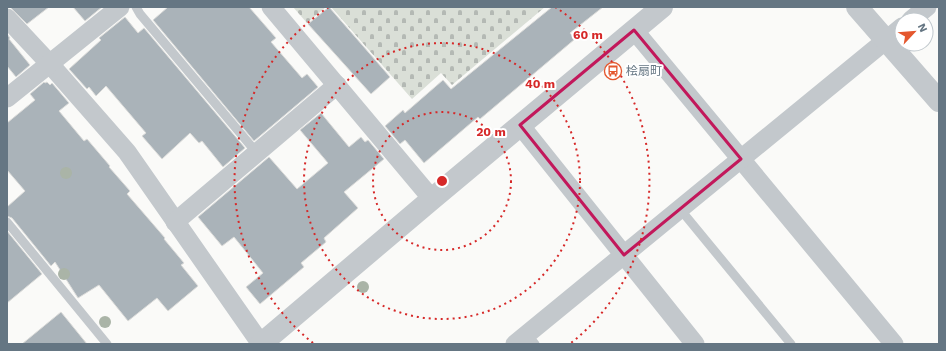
<svg xmlns="http://www.w3.org/2000/svg" width="946" height="351" viewBox="0 0 946 351" font-family="'Work Sans','Noto Sans JP',sans-serif">
<defs>
<pattern id="cemetery-stones" width="16" height="16" patternUnits="userSpaceOnUse"><rect width="16" height="16" fill="#dadfd7"/><path d="M2 7V4a2 2 0 0 1 4 0v3zM10 15v-3a2 2 0 0 1 4 0v3z" fill="#b4b9b4"/></pattern>
</defs>
<rect width="100%" height="100%" fill="#fafaf8"/>
<!-- cemetery -->
<g fill="url(#cemetery-stones)">
<polygon points="293,7 326,7 307,23"/>
<polygon points="331,7 545,7 452,85 441,73 412,99"/>
</g>
<!-- building -->
<g fill="#aab3b9" stroke="#dcdcda">
<polygon points="12,7 49,7 27,24 11,8"/>
<polygon points="73,7 102,7 85,21"/>
<polygon points="168,7 249,7 276,38 271,42 302,78 307,74 318,87 254,141 153,20"/>
<polygon points="329,7 390,77 371,94 308,24"/>
<polygon points="552,7 603,7 570,33 575,39 480,119 478,117 424,163 405,140 400,144 385,126 403,110 405,113 443,80 451,89"/>
<polygon points="125,17 138,33 144,28 245,148 223,167 202,141 199,143 190,133 162,159 142,136 146,133 106,86 96,96 89,87 87,89 69,69 101,40 99,38"/>
<polygon points="7,34 10,38 9,39 30,65 16,77 7,66"/>
<polygon points="44,82 45,83 47,82 50,85 52,83 69,103 59,111 84,141 87,139 110,166 109,167 130,191 127,194 165,238 164,239 184,263 181,265 198,286 168,311 157,298 128,321 99,285 78,298 55,262 51,266 12,218 7,216 7,207 25,191 7,170 7,123 35,100 30,94"/>
<polygon points="321,113 349,147 361,137 365,142 368,140 384,159 344,192 358,208 324,238 326,242 301,263 304,267 260,304 246,287 263,273 234,237 222,246 198,217 269,157 297,189 328,163 300,130"/>
<polygon points="7,231 42,274 7,303"/>
<polygon points="61,312 87,344 22,344"/>
</g>
<g fill="none" stroke-linecap="round" stroke-linejoin="round">
<!-- service -->
<g stroke="#c3c8cc" stroke-width="9">
<polyline points="136,7 140,14 257,153"/>
<polyline points="680,209 791,344"/>
<polyline points="7,222 107,344"/>
<polyline points="527,334 535,344"/>
</g>
<!-- minor -->
<g stroke="#c3c8cc" stroke-width="19">
<polyline points="271,7 432,199"/>
<polyline points="7,18 49,63 127,152 261,344"/>
<polyline points="911,20 927,7"/>
<polyline points="634,30 894,344"/>
<polyline points="7,98 120,7"/>
<polyline points="520,125 695,344"/>
<polyline points="175,222 337,85"/>
<polyline points="515,344 902,27"/>
</g>
<!-- tertiary -->
<g stroke="#c3c8cc" stroke-width="22">
<polyline points="857,7 939,101"/>
<polyline points="261,344 432,199 662,7"/>
</g>
</g>
<!-- trees -->
<g fill="#aab4a7">
<circle cx="66" cy="173" r="6"/>
<circle cx="64" cy="274" r="6"/>
<circle cx="363" cy="287" r="6"/>
<circle cx="105" cy="322" r="6"/>
</g>
<!-- marked area -->
<path fill="none" stroke="#c2185b" stroke-width="3" stroke-linejoin="round" d="M 634,30 L 741,159 L 624,255 L 520,125 Z"/>
<!-- distance rings -->
<g fill="none" stroke="#d62828" stroke-width="2" stroke-dasharray="2 4">
<circle cx="442" cy="181" r="69"/>
<circle cx="442" cy="181" r="138"/>
<path d="M313 343A207 207 0 0 1 329 7M555 7A207 207 0 0 1 571 343"/>
</g>
<!-- icons -->
<defs>
<g id="bus-ring" transform="scale(0.9)"><circle r="9.5" fill="#fff" stroke="#e4572e" stroke-width="1.5"/><path d="M-5-6H5V4H4V6H2V4H-2V6H-4V4H-5ZM-3.5-4V0h7V-4ZM-3.5 1.2v1.5H-2V1.2ZM2 1.2v1.5H3.5V1.2Z" fill="#e4572e"/></g>
</defs>
<g fill-rule="evenodd">
<use href="#bus-ring" x="613" y="71"/>
</g>
<g text-anchor="middle" dominant-baseline="central" stroke-width="4" stroke-linejoin="round" paint-order="stroke">
<!-- poi labels -->
<g font-size="12" fill="#657683" stroke="#fff" text-anchor="start">
<text x="626" y="71">桧扇町</text>
</g>
</g>
<circle cx="442" cy="181" r="6" fill="#d62828" stroke="#fff" stroke-width="2"/>
<g font-size="12" text-anchor="middle" font-weight="bold" fill="#d62828" stroke="#fff" stroke-width="4" stroke-linejoin="round" paint-order="stroke">
<text x="588" y="39">60 m</text>
<text x="540" y="88">40 m</text>
<text x="491" y="136">20 m</text>
</g>
<!-- border -->
<rect width="946" height="351" fill="none" stroke="#657683" stroke-width="16"/>
<!-- north arrow -->
<g transform="translate(914 32) rotate(64)"><circle r="19" fill="#ffffff" stroke="#c1c8cd"/>
<path d="M0-3L7 15L0 10L-7 15Z" fill="#e4572e"/>
<text y="-6" font-size="11" font-weight="bold" text-anchor="middle" fill="#657683">N</text>
</g>
</svg>
